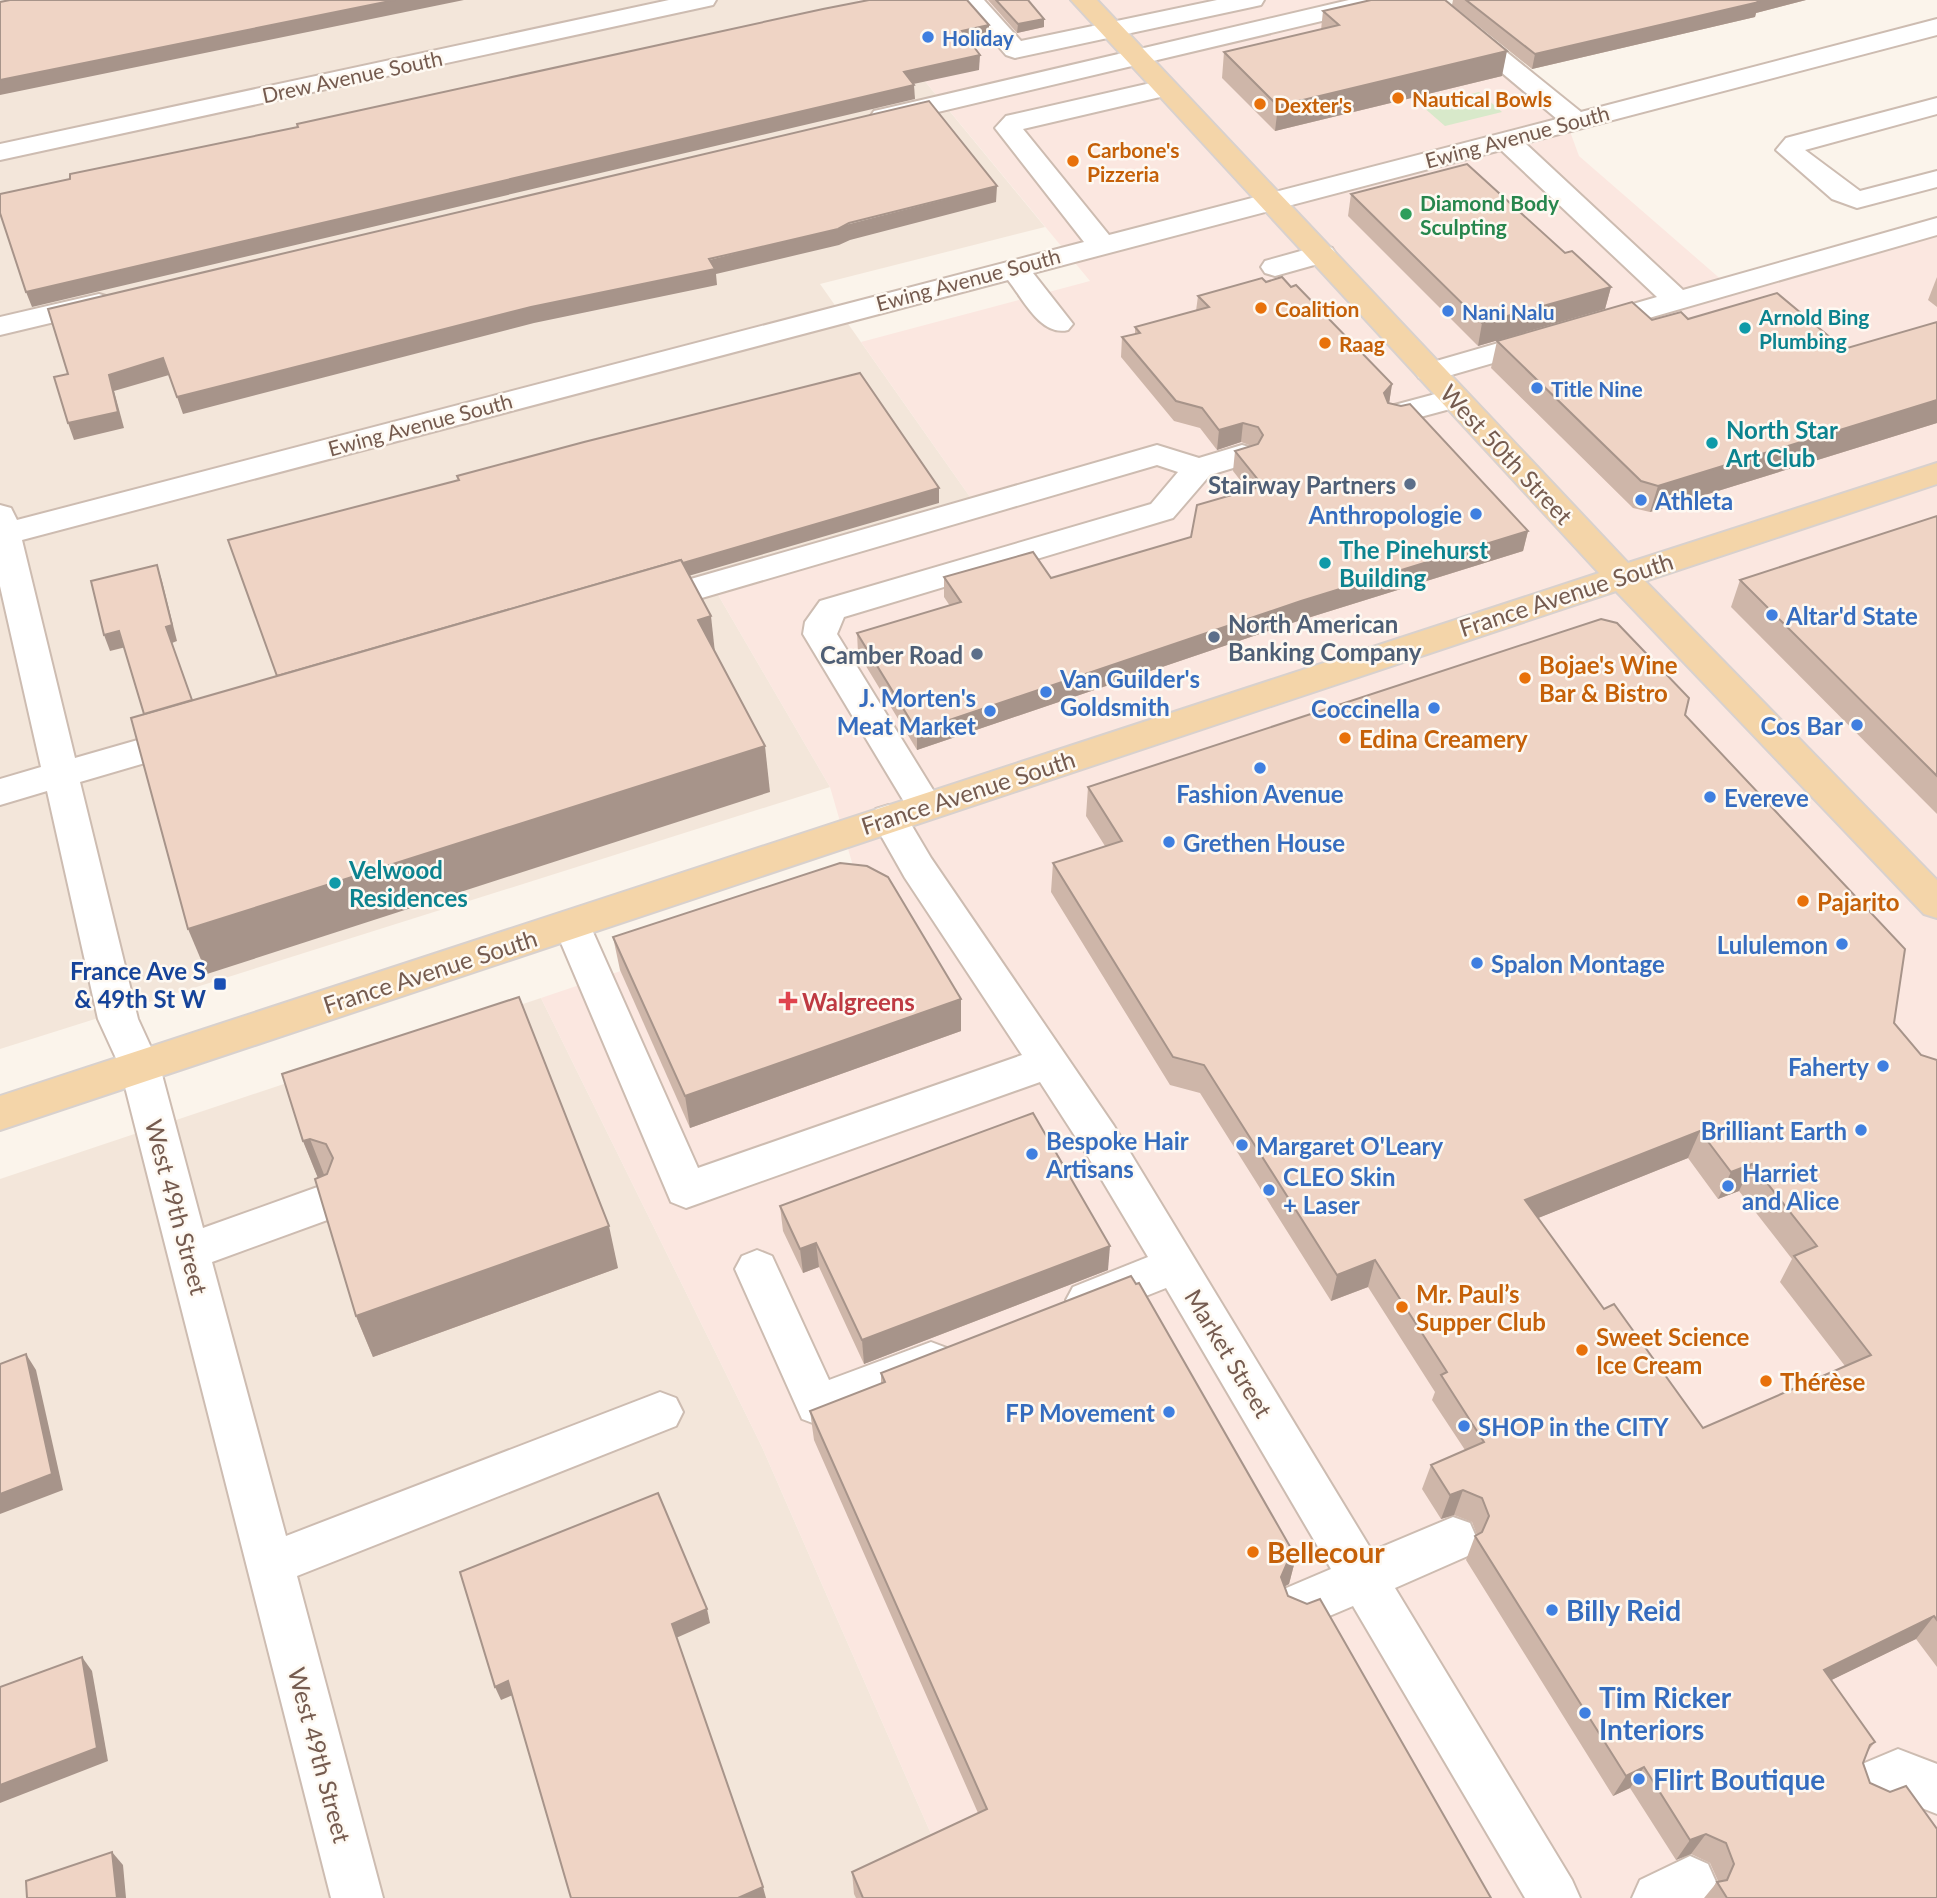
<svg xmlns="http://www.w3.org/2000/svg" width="1937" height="1898" viewBox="0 0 1937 1898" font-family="Lato,sans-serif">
<rect width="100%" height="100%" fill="#fbf4eb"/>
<!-- residential -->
<g fill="#f3e6da">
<polygon points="0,0 858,0 1045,227 820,284 975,504 710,581 830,787 0,1049"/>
<polygon points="541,998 762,1447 959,1898 0,1898 0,1179"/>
</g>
<!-- commercial -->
<polygon fill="#fbe7e0" points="858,0 1445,0 1557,96 1579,156 1724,282 1937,226 1937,1898 959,1898 762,1447 541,998 860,890 830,787 710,581 975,504 861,342 1090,281"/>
<!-- green -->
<polygon fill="#d8e9ca" points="1479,92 1502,112 1445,126 1422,106"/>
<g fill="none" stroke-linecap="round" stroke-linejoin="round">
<!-- minor casing -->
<g stroke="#cdbcb1" stroke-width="4">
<g id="minor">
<polygon points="669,0 716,0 713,5 704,7 0,160 0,144"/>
<polygon points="958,0 984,0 1021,41 1217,0 1264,0 1261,5 1252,7 1015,58 1006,55"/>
<polygon points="1349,0 1393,0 1390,5 1381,7 883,125 874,123 870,117 874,111 883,109"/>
<path d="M 1415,0 L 1442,0 L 1581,112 L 1937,19 L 1937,35 L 1525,143 L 1683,290 L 1937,218 L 1937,235 L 1441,378 L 1430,381 L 1419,378 L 1415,372 L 1419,366 L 1657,297 L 1501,150 L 1033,273 L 1073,324 L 1068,330 C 1041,337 1023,299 1008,280 L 22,540 L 75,758 L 190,725 L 203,728 L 208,737 L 203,746 L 80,782 L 138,1019 L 160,1067 L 203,1228 L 326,1184 L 341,1189 L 347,1202 L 341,1215 L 212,1262 L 286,1536 L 660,1392 L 676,1398 L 683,1412 L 676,1426 L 297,1576 L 383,1898 L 331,1898 L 120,1067 L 98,1019 L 47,791 L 0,805 L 0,779 L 41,767 L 0,586 L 0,505 L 11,508 L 17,520 L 1084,242 L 995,128 L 1006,116 L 1015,114 L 1164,80 L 1173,82 L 1177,88 L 1173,94 L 1023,129 L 1109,235 L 1557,119 Z"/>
<polygon points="1937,98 1937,114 1805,150 1860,191 1937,171 1937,187 1857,208 1832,199 1776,150 1786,138"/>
<polygon points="1322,245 1332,248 1336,254 1332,260 1275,276 1265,273 1261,267 1265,261"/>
<polygon points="99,294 109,297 114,303 109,309 0,335 0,317"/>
<polygon points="1454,389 1465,391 1469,398 1465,405 1398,423 1387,421 1383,414 1387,407"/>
<polygon points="1157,445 1199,458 1242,445 1253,448 1258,455 1253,462 1210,475 1173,518 844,617 837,634 943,806 938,815 925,819 912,815 803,634 805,622 820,601 1151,504 1178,472 1157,465 647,614 635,611 630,603 635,595"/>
<polygon points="889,805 902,809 931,858 1114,1126 1372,1551 1453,1517 1470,1523 1477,1539 1470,1555 1395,1588 1572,1880 1580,1898 1525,1898 1353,1606 1301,1628 1284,1621 1277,1605 1284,1589 1331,1569 1166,1288 1088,1319 1073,1313 1066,1300 1073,1287 1148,1257 1084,1150 1040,1082 686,1208 671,1202 553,924 559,914 572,910 585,914 698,1168 1022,1055 905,878 871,818 876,809"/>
<polygon points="757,1250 772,1256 829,1380 931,1342 947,1348 953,1362 947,1376 818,1425 802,1419 735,1269 742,1256"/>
<polygon points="1898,1749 1937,1764 1937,1814 1899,1799 1873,1810 1855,1803 1848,1785 1855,1767"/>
<polygon points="1690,1856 1708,1864 1716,1882 1709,1898 1632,1898 1640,1880"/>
</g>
</g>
<!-- major casing -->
<g stroke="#d8d1ce" stroke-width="4">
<polygon id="major" points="1071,0 1097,0 1628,563 1937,463 1937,484 1645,581 1937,880 1937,918 1924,914 1616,591 0,1130 0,1096 1599,573"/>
</g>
<!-- minor -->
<use href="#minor" fill="#fff" fill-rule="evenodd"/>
<!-- major -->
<use href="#major" fill="#f4d5a9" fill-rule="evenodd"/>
</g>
<!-- wall -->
<g fill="#ceb6a9" fill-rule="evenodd">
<polygon points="988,0 1028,0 1044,19 1044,27 1017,33"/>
<polygon points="1453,0 1806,0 1756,13 1755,17 1532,69 1452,5"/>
<polygon points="1323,11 1502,76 1275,131 1222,78 1224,52 1321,30"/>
<polygon points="1351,194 1611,287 1605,309 1478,346 1348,216"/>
<polygon points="1937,277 1937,307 1928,300"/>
<polygon points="1266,282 1291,287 1392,384 1389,403 1528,531 1523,551 1298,621 917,750 858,653 857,633 950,606 944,597 944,577 1051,578 1191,537 1248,490 1233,471 1235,451 1252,446 1241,442 1217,450 1200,428 1174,421 1121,357 1122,337 1135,334 1135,327 1196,311 1198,296"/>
<polygon points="1688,319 1844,349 1937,322 1937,423 1650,512 1633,508 1491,368 1497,341 1652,320"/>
<polygon points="1937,516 1937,814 1731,607 1740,580"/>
<path d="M 1685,715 L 1894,1023 L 1921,1055 L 1937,1060 L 1937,1667 L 1916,1639 L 1831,1680 L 1875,1742 L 1868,1751 L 1863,1763 L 1870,1783 L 1937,1898 L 1704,1898 L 1718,1881 L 1710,1863 L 1691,1854 L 1676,1860 L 1630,1788 L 1613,1796 L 1466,1560 L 1475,1536 L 1477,1535 L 1472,1522 L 1454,1515 L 1441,1519 L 1422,1489 L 1431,1465 L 1465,1450 L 1432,1400 L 1435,1392 L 1368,1287 L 1331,1301 L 1200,1093 L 1170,1085 L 1051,892 L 1053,863 L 1105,846 L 1086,816 L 1088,787 ZM 1688,1158 L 1718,1199 L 1739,1191 L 1792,1259 L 1780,1282 L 1845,1366 L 1703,1428 L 1604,1309 L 1538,1218 Z"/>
<polygon points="613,937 961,999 961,1031 690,1128 620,970"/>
<polygon points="282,1074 618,1268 373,1357 356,1316 318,1178 303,1141"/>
<polygon points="780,1206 1108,1270 864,1364 819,1267 803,1273 783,1231"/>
<polygon points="881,1373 1296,1557 1289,1584 1285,1586 1288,1596 1491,1898 856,1898 854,1894 852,1872 978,1813 814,1440 810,1411 881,1384"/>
</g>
<!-- shaded-wall -->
<g fill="#a7948a">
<polygon points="395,0 464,0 0,95 0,80"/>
<polygon points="1756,0 1806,0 1756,13 1755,17 1532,69 1535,54"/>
<polygon points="1044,19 1044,27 1017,33 1018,24"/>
<polygon points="989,25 989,39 962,45 962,31"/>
<polygon points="1507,51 1502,76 1275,131 1278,106"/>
<polygon points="980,55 979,70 904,86 904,72"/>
<polygon points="914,85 915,99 32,307 26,292"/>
<polygon points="997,186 996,202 850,240 839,245 716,274 717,285 534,323 183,414 177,397"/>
<polygon points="1611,287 1605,309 1478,346 1482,323"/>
<polygon points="163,358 169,375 114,391 124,428 74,440 68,423 109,375"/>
<polygon points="1392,384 1389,404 1384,393"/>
<polygon points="1937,400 1937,423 1650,512 1658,486"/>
<polygon points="1243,423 1241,442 1217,450 1219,430"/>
<polygon points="939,488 939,503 283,694 279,680"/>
<polygon points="1528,531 1523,551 1298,621 917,750 917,731 1301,601"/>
<polygon points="157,565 162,581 177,641 172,643 166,627"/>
<polygon points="711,616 716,662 698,620"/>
<polygon points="119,631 126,647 110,651 104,635"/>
<polygon points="765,746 770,792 207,974 188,929"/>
<polygon points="961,999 961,1031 690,1128 685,1096"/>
<polygon points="1700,1131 1688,1158 1516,1227 1525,1200"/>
<polygon points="310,1139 327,1182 320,1183 303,1141"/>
<polygon points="1752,1164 1739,1191 1718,1199 1731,1172"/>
<polygon points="609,1226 618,1268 373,1357 356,1316"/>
<polygon points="816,1243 819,1267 803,1273 800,1249"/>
<polygon points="1110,1246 1108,1270 864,1364 862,1340"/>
<polygon points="1375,1260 1368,1287 1331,1301 1337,1275"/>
<polygon points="26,1354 36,1370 63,1490 0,1514 0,1494"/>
<polygon points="1463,1490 1454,1515 1441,1519 1450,1495"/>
<polygon points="1296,1557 1289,1584 1282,1588 1281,1577 1288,1561"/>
<polygon points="707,1609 710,1623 676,1638 672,1624"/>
<polygon points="1934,1616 1916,1639 1807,1692 1824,1670"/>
<polygon points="82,1657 92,1671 108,1761 0,1803 0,1785"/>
<polygon points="508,1681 513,1695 501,1700 495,1687"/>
<polygon points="1644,1767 1630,1788 1613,1796 1626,1776"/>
<polygon points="1706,1834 1691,1854 1676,1860 1690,1840"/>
<polygon points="112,1852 123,1865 126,1898 117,1898"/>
<polygon points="763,1887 766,1898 738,1898"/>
</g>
<!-- building -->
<g fill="#efd4c5" stroke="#a7948a" stroke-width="2" fill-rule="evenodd">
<polygon points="10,0 395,0 0,80 0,2"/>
<polygon points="869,0 967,0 989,25 962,31 980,55 904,72 914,85 26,292 0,213 0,194 70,179 70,174 298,127 297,124 823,9"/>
<polygon points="996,0 1028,0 1044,19 1018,24"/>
<polygon points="1371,0 1445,0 1507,51 1278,106 1224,52 1339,25 1323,11"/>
<polygon points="1466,0 1756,0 1759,2 1535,54"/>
<polygon points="929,101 997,186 849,223 838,229 709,259 715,269 531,307 177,397 163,358 109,375 118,412 68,423 54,377 68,374 48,309"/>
<polygon points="1467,164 1565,253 1572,251 1611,287 1482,323 1351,194"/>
<polygon points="1282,277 1291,287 1296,285 1392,384 1384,393 1388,403 1401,406 1410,404 1528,531 1301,601 917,731 857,633 961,602 944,577 1033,552 1051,578 1191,537 1197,505 1263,486 1235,451 1258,444 1263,435 1258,427 1243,423 1219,430 1202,408 1176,401 1122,337 1140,333 1135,327 1209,307 1198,296 1262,278 1266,282"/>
<polygon points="1777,293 1844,349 1937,322 1937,400 1658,486 1641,481 1497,341 1632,302 1652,320 1681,312 1688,319"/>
<polygon points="860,373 939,488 683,563 681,560 277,676 228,540 459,480 457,476 584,442"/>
<polygon points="1937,516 1937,776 1740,580"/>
<polygon points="681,560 711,616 698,620 765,746 188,929 131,718"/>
<polygon points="157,565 172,625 166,627 192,700 144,714 119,631 104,635 91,581"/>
<path d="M 1601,619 L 1617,623 L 1689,698 L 1685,715 L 1905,949 L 1894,1023 L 1921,1055 L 1937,1060 L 1937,1620 L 1934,1616 L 1824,1670 L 1875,1742 L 1870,1745 L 1863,1763 L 1870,1783 L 1890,1792 L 1906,1786 L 1937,1829 L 1937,1898 L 1727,1898 L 1717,1882 L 1727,1880 L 1734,1864 L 1726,1843 L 1706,1834 L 1690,1840 L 1644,1767 L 1626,1776 L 1475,1536 L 1482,1532 L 1489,1516 L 1482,1498 L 1463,1490 L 1450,1495 L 1431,1465 L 1484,1442 L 1441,1375 L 1447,1372 L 1375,1260 L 1337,1275 L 1204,1065 L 1173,1057 L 1053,863 L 1122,841 L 1088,787 ZM 1700,1131 L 1731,1172 L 1752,1164 L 1817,1246 L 1794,1256 L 1871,1355 L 1703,1428 L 1614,1304 L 1604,1309 L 1525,1200 Z"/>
<polygon points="840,863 867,866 888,877 961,999 685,1096 613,937"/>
<polygon points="519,997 609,1226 356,1316 315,1179 327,1174 333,1158 326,1144 310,1139 303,1141 282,1074"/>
<polygon points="1033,1113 1110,1246 862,1340 816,1243 800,1249 780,1206"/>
<polygon points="1131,1276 1136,1284 1139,1283 1296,1557 1288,1561 1281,1577 1288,1596 1307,1604 1320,1599 1491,1898 863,1898 852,1872 987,1809 810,1411 885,1382 881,1373"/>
<polygon points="26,1354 52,1474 0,1494 0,1364"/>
<polygon points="658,1493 707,1609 672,1624 763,1887 738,1898 571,1898 508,1681 495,1687 460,1572"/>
<polygon points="82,1657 97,1748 0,1785 0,1687"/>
<polygon points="112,1852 117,1898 27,1898 26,1881"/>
</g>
<!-- markers -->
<g fill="#3f7fe0" stroke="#fef9f2" stroke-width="2.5">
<circle cx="928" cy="37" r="7"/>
<circle cx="1448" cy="311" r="7"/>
<circle cx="1537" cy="388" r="7"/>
<circle cx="1641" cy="500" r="7"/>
<circle cx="1476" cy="514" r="7"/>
<circle cx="1772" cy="615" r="7"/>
<circle cx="1046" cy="692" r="7"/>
<circle cx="1434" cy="708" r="7"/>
<circle cx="990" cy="711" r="7"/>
<circle cx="1857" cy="725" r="7"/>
<circle cx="1260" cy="768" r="7"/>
<circle cx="1710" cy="797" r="7"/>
<circle cx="1169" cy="842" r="7"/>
<circle cx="1842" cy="944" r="7"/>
<circle cx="1477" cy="963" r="7"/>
<circle cx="1883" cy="1066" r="7"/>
<circle cx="1861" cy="1130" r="7"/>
<circle cx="1242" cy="1145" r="7"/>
<circle cx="1032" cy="1154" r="7"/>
<circle cx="1728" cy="1186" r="7"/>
<circle cx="1269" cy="1190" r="7"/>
<circle cx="1169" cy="1412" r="7"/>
<circle cx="1464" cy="1426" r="7"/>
<circle cx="1552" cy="1610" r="7"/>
<circle cx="1585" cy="1713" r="7"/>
<circle cx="1639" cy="1779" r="7"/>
</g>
<g fill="#e8710a" stroke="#fef9f2" stroke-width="2.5">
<circle cx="1398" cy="98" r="7"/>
<circle cx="1260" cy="104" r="7"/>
<circle cx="1073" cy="161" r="7"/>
<circle cx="1261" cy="308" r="7"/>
<circle cx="1325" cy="343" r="7"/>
<circle cx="1525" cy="678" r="7"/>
<circle cx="1345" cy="738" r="7"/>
<circle cx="1803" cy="901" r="7"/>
<circle cx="1402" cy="1307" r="7"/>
<circle cx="1582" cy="1350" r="7"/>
<circle cx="1766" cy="1381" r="7"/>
<circle cx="1253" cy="1552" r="7"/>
</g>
<circle fill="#2e9e5b" stroke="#fef9f2" stroke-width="2.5" cx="1406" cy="214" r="7"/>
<g fill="#0f9aa8" stroke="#fef9f2" stroke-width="2.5">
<circle cx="1745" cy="328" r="7"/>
<circle cx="1712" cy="443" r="7"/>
<circle cx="1325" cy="563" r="7"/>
<circle cx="335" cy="883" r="7"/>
</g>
<g fill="#5c6f8a" stroke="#fef9f2" stroke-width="2.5">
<circle cx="1410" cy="484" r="7"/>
<circle cx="1214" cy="637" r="7"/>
<circle cx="977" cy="654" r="7"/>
</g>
<rect fill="#1a4fb4" stroke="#fef9f2" stroke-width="2.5" x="213" y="977" width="14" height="14" rx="3.5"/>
<path fill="#e0444e" stroke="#fef9f2" stroke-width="2.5" d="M784.5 990.5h7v7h7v7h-7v7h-7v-7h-7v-7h7z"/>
<g text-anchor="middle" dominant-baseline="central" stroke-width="5" stroke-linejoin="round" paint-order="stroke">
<!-- far-shop labels -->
<g font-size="21" font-weight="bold" fill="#366cbe" stroke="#fef9f2" text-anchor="start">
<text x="942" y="37">Holiday</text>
<text x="1462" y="311">Nani Nalu</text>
<text x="1551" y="388">Title Nine</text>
</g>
<!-- far-street labels -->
<g font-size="21" fill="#755b4f" stroke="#fef9f2">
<text transform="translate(352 76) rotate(-12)">Drew Avenue South</text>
<text transform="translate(1517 136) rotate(-15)">Ewing Avenue South</text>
<text transform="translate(968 279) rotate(-15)">Ewing Avenue South</text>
<text transform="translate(420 424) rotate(-15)">Ewing Avenue South</text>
</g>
<!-- far-food labels -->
<g font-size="21" font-weight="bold" fill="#c56008" stroke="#fef9f2" text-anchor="start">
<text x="1412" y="98">Nautical Bowls</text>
<text x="1274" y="104">Dexter's</text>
<text x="1087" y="149">Carbone's<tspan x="1087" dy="24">Pizzeria</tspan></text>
<text x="1275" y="308">Coalition</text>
<text x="1339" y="343">Raag</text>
</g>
<!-- far-leisure labels -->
<g font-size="21" font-weight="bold" fill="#27864d" stroke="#fef9f2" text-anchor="start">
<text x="1420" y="202">Diamond Body<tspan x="1420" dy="24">Sculpting</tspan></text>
</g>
<!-- far-culture labels -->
<g font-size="21" font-weight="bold" fill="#0d838f" stroke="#fef9f2" text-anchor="start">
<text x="1759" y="316">Arnold Bing<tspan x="1759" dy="24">Plumbing</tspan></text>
</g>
<!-- culture labels -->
<g font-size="24" font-weight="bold" fill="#0d838f" stroke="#fef9f2" text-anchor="start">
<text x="1726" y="429">North Star<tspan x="1726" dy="28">Art Club</tspan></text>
<text x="1339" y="549">The Pinehurst<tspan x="1339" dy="28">Building</tspan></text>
<text x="349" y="869">Velwood<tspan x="349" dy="28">Residences</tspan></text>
</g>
<!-- street labels -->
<g font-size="24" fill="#755b4f" stroke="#fef9f2">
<text transform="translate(1507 454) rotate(47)">West 50th Street</text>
<text transform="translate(1566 594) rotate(-18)">France Avenue South</text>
<text transform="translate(968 792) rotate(-18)">France Avenue South</text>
<text transform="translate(430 971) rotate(-18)">France Avenue South</text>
<text transform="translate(177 1207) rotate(75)">West 49th Street</text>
<text transform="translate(1229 1353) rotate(59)">Market Street</text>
<text transform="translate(320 1755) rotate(75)">West 49th Street</text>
</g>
<!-- service labels -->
<g font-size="24" font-weight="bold" fill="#4e5e75" stroke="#fef9f2" text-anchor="end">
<text x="1396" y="484">Stairway Partners</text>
<text x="1228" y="623" text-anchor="start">North American<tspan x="1228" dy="28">Banking Company</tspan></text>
<text x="963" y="654">Camber Road</text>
</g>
<!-- shop labels -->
<g font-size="24" font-weight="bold" fill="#366cbe" stroke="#fef9f2" text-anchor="start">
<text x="1655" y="500">Athleta</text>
<text x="1462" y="514" text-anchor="end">Anthropologie</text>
<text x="1786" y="615">Altar'd State</text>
<text x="1060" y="678">Van Guilder's<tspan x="1060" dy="28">Goldsmith</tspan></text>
<text x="976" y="697" text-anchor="end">J. Morten's<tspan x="976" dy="28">Meat Market</tspan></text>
<text x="1420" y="708" text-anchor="end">Coccinella</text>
<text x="1843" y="725" text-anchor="end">Cos Bar</text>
<text x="1260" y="793" text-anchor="middle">Fashion Avenue</text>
<text x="1724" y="797">Evereve</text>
<text x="1183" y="842">Grethen House</text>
<text x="1828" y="944" text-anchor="end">Lululemon</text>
<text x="1491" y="963">Spalon Montage</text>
<text x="1869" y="1066" text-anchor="end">Faherty</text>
<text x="1847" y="1130" text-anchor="end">Brilliant Earth</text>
<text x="1046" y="1140">Bespoke Hair<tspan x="1046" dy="28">Artisans</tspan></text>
<text x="1256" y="1145">Margaret O'Leary</text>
<text x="1742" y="1172">Harriet<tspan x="1742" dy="28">and Alice</tspan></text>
<text x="1283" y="1176">CLEO Skin<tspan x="1283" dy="28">+ Laser</tspan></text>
<text x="1155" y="1412" text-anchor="end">FP Movement</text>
<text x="1478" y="1426">SHOP in the CITY</text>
</g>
<!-- food labels -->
<g font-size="24" font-weight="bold" fill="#c56008" stroke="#fef9f2" text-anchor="start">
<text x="1539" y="664">Bojae's Wine<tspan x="1539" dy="28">Bar &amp; Bistro</tspan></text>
<text x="1359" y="738">Edina Creamery</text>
<text x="1817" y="901">Pajarito</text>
<text x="1416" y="1293">Mr. Paul’s<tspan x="1416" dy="28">Supper Club</tspan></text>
<text x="1596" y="1336">Sweet Science<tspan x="1596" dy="28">Ice Cream</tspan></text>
<text x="1780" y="1381">Thérèse</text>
</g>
<!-- transit labels -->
<g font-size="24" font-weight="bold" fill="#164399" stroke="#fef9f2" text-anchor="end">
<text x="206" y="970">France Ave S<tspan x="206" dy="28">&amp; 49th St W</tspan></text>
</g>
<!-- health labels -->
<g font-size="24" font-weight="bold" fill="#be3a42" stroke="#fef9f2" text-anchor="start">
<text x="802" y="1001">Walgreens</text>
</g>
<!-- near-food labels -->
<g font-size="28" font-weight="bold" fill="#c56008" stroke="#fef9f2" text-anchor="start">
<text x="1267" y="1552">Bellecour</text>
</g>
<!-- near-shop labels -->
<g font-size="28" font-weight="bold" fill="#366cbe" stroke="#fef9f2" text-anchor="start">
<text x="1566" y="1610">Billy Reid</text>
<text x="1599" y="1697">Tim Ricker<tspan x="1599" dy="32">Interiors</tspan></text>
<text x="1653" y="1779">Flirt Boutique</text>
</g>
</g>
</svg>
